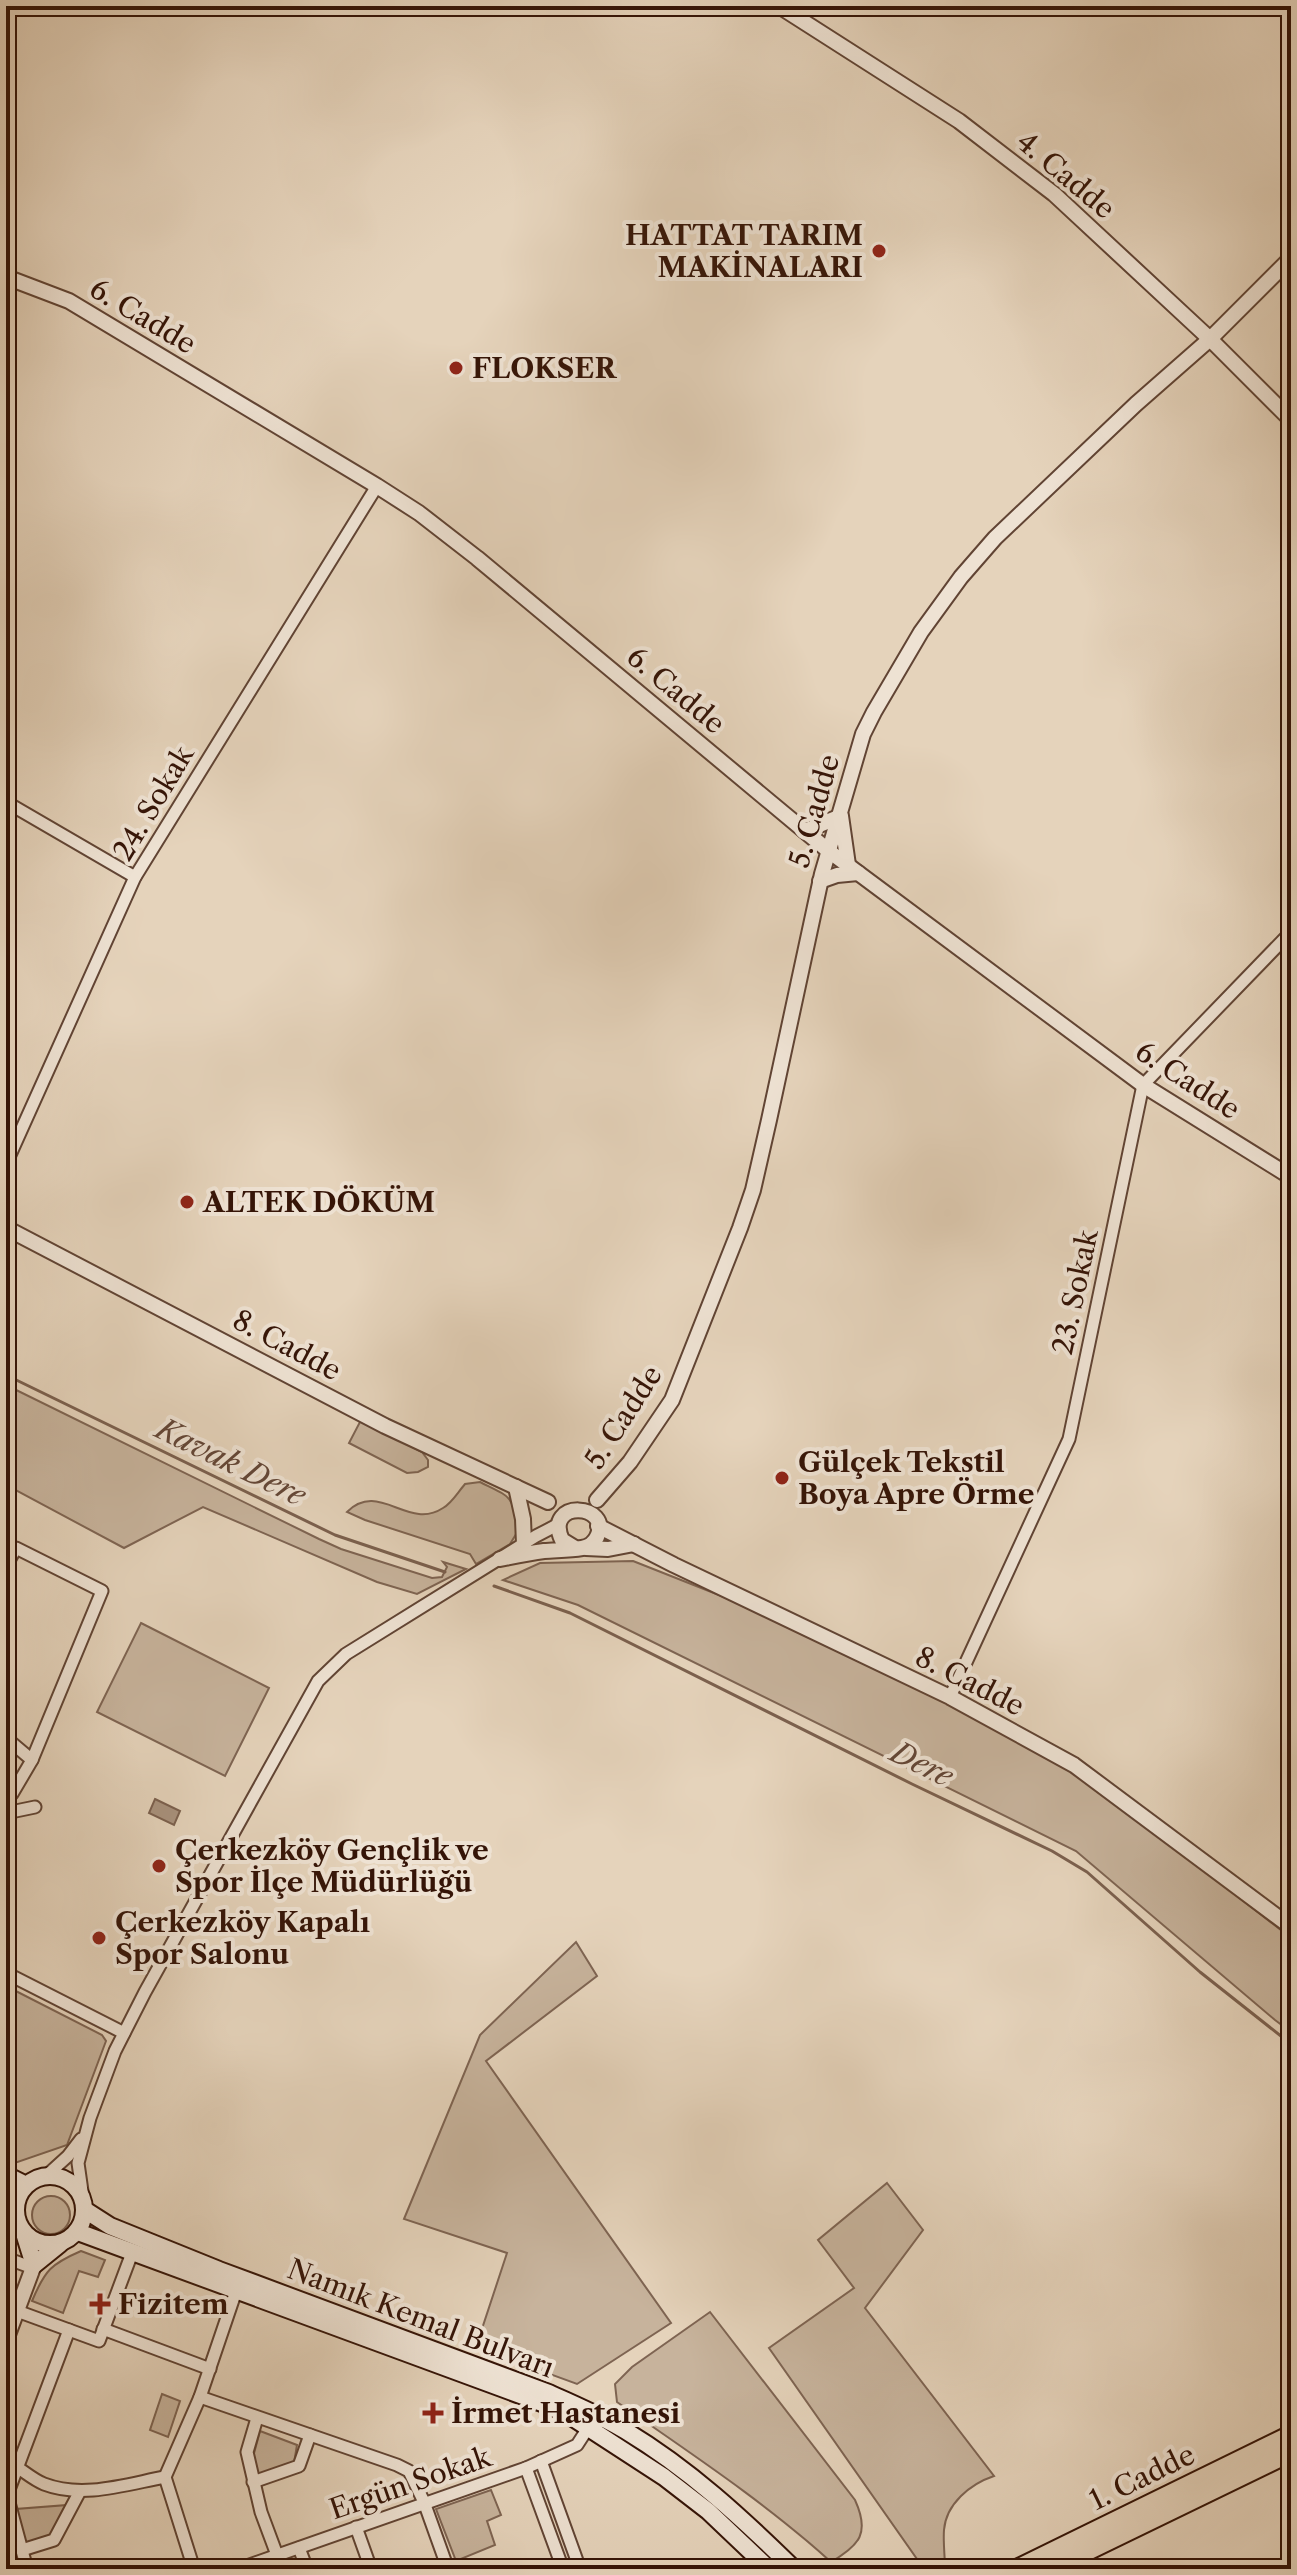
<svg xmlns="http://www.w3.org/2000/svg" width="1297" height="2575" viewBox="0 0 1297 2575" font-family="'Libre Caslon Text',serif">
<rect width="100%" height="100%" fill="#e5d3bb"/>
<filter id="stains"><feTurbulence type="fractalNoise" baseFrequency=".0025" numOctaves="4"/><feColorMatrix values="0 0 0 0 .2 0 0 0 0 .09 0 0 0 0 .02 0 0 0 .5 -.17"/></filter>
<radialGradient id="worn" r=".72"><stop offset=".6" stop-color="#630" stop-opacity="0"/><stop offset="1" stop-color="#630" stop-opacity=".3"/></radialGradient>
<!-- green -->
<g fill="#c7b39c" stroke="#7e6452" stroke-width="2">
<polygon points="6,1385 319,1539 341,1549 432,1578 442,1577 447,1567 443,1562 466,1569 417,1594 377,1582 203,1507 124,1548 6,1485"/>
<polygon points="361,1420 422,1452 428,1460 428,1467 418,1472 407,1473 349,1443"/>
<path d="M 480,1482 C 514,1499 511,1494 518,1531 L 510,1544 L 476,1564 L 470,1554 L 365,1520 L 347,1512 C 379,1480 408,1531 443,1508 C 452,1503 458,1492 465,1484 Z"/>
<polygon points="633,1561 724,1597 934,1697 1072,1767 1291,1938 1291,2032 1275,2020 1076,1851 578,1605 503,1580 540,1563"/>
<polygon points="141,1623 269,1688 225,1776 97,1712"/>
<polygon points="576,1942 597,1976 486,2061 671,2323 577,2384 476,2347 507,2253 404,2219 480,2035"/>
<polygon points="6,1986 102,2035 106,2041 67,2145 9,2165 6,2163"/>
<path d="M 887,2183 L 923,2230 L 865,2308 L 994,2476 C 970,2484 946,2504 944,2530 C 943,2543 945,2556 945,2569 L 924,2569 L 769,2348 L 854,2288 L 818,2240 Z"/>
<circle cx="51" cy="2215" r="19"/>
<path d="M 81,2251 L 105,2260 L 98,2277 L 79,2271 L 63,2313 L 32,2301 C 45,2270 51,2264 81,2251 Z"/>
<path d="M 710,2312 L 855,2500 C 870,2533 860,2545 831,2562 C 765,2502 690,2453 617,2402 L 615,2384 L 632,2367 Z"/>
<polygon points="162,2394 180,2401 168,2437 150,2430"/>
<polygon points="260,2431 297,2445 294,2463 256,2475 253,2457"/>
<polygon points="491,2490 501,2515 487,2521 495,2545 456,2561 436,2509"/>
<polygon points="68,2505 52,2535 26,2543 16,2509"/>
</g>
<!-- water -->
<polygon fill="#a9927e" stroke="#7b604e" stroke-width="2" points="155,1799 180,1811 174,1825 149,1813"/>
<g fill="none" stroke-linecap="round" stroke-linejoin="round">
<!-- stream -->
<g stroke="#7b604e" stroke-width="3">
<polyline points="6,1375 335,1535 445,1572"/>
<polyline points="494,1586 570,1613 912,1784 1052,1851 1087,1872 1200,1972 1291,2044"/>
</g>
<!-- minor casing -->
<g stroke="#614434" stroke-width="15">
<g id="minor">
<polyline points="6,802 135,877"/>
<polyline points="6,1164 135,877 377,486"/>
<polyline points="6,1566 16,1548 102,1591 32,1760"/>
<polyline points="950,1697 1069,1439 1143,1085 1291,932"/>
<polyline points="6,1738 32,1760 12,1794 6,1798"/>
<polyline points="6,1813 35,1807"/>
<polyline points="1283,1922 1291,1902"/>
<polyline points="6,1973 124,2033"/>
<polyline points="46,2176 68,2156 81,2139"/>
<polyline points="83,2198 78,2163 90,2118 115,2051 145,1992 318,1681 346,1654 536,1536 559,1524"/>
<polyline points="6,2258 33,2268"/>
<polyline points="17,2311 99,2341 132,2253"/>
<polyline points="103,2329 210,2369"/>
<polyline points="200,2397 397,2465 409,2471 424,2502 448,2569"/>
<polyline points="257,2418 247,2452 261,2512 277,2555"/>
<path d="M 6,2461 C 20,2467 31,2479 44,2484 C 83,2499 127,2484 165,2477"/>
<polyline points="541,2461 580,2569"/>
<polyline points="526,2468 563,2569"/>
<polyline points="253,2482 299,2466 310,2435"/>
<polyline points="356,2527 371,2569"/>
<polyline points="299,2548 307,2569"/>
<polyline points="22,2550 54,2540 80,2491"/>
<polyline points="27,2569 7,2495 69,2330"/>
<polyline points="194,2569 165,2477 200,2397 236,2291"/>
<polyline points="238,2569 526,2468 577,2445 588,2428"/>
</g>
</g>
<!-- tertiary casing -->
<g stroke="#614434" stroke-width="18">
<g id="tertiary">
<polyline points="779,6 959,121 1054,194 1210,339 1291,420"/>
<polyline points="6,277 69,301 377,486 419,513 477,558 830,852 1143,1085 1291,1177"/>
<polyline points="805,831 841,816 848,865"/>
<polyline points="820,881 837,875 858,873"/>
<polyline points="6,1228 385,1426 548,1502"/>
<polyline points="516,1487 523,1519 524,1544"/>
<polyline points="597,1500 630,1462 672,1400 740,1228 753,1190 769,1120 822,874 863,734 874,712 921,632 961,577 995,538 1136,404 1210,339 1291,258"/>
<polyline points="598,1526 674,1565 950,1697 1074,1765 1291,1927"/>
<polyline points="586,1548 608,1549 634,1544"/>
<path d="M 500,1559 C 515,1556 529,1553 544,1551 C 556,1550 570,1550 582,1548 C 588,1547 594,1543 597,1537 C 613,1503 543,1499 562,1540 L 575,1548"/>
<polyline points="6,2340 34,2265"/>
</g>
</g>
<!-- secondary casing -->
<g stroke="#351407" stroke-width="20">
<g id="secondary">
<polyline points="6,2175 26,2185"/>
<circle cx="50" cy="2210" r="34"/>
<path d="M 85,2210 L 110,2226 L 219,2270 L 549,2393 C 575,2405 602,2416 626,2431 C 689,2469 742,2518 794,2569"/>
<polyline points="78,2232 561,2410 664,2477 708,2511 769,2569"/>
<polyline points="24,2233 34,2265 60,2244"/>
</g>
</g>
<!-- primary casing -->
<g stroke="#351407" stroke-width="22">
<g id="primary">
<polyline points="1017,2569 1291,2435"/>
<polyline points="1050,2569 1291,2452"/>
</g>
</g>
<!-- minor -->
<use href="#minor" stroke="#eee2d3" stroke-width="11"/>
<!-- tertiary -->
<use href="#tertiary" stroke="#eee2d3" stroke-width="14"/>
<!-- secondary -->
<use href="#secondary" stroke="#eee2d3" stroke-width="16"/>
<!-- primary -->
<use href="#primary" stroke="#e5d3bb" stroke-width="18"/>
</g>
<!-- markers -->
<g fill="#8f2418" stroke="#eee2d3" stroke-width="3">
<circle cx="879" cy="251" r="8"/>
<circle cx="456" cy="368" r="8"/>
<circle cx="187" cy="1202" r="8"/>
<circle cx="782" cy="1478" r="8"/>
<circle cx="159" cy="1866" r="8"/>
<circle cx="99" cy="1938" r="8"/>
<path d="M96 2292h8v8h8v8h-8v8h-8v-8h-8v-8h8z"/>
<path d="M429 2401h8v8h8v8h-8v8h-8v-8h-8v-8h8z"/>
</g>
<g text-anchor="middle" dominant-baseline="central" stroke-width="8" stroke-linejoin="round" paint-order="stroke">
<!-- street labels -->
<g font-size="28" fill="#351407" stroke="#eee2d3">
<text transform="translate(1066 175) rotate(40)">4. Cadde</text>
<text transform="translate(143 316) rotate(31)">6. Cadde</text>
<text transform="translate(676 690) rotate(40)">6. Cadde</text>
<text transform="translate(153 803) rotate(-59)">24. Sokak</text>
<text transform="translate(814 811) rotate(-74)">5. Cadde</text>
<text transform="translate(1188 1080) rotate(33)">6. Cadde</text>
<text transform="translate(1075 1292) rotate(-78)">23. Sokak</text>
<text transform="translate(287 1345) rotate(28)">8. Cadde</text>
<text transform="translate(623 1417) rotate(-57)">5. Cadde</text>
<text transform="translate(970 1681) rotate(27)">8. Cadde</text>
<text transform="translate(421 2318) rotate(21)">Namık Kemal Bulvarı</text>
<text transform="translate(1142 2477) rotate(-26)">1. Cadde</text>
<text transform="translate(410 2483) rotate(-19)">Ergün Sokak</text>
</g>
<!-- poi labels -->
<g font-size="28" font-weight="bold" fill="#351407" stroke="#eee2d3" text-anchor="start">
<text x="863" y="235" text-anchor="end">HATTAT TARIM<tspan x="863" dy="32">MAKİNALARI</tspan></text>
<text x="472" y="368">FLOKSER</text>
<text x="203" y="1202">ALTEK DÖKÜM</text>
<text x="798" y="1462">Gülçek Tekstil<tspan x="798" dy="32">Boya Apre Örme</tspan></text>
<text x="175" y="1850">Çerkezköy Gençlik ve<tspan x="175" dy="32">Spor İlçe Müdürlüğü</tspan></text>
<text x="115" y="1922">Çerkezköy Kapalı<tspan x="115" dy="32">Spor Salonu</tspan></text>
<text x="118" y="2304">Fizitem</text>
<text x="451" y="2413">İrmet Hastanesi</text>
</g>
<!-- water labels -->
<g font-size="30" font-style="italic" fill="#634637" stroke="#eee2d3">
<text transform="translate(231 1462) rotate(26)">Kavak Dere</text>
<text transform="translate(922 1764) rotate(26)">Dere</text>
</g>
</g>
<!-- margin -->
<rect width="1297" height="2575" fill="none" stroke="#e5d3bb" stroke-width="32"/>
<rect x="8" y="8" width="1281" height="2559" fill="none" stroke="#351407" stroke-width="4"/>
<rect x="16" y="16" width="1265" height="2543" fill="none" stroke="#351407" stroke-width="2"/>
<rect width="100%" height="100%" filter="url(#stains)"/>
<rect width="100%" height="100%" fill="url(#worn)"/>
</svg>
